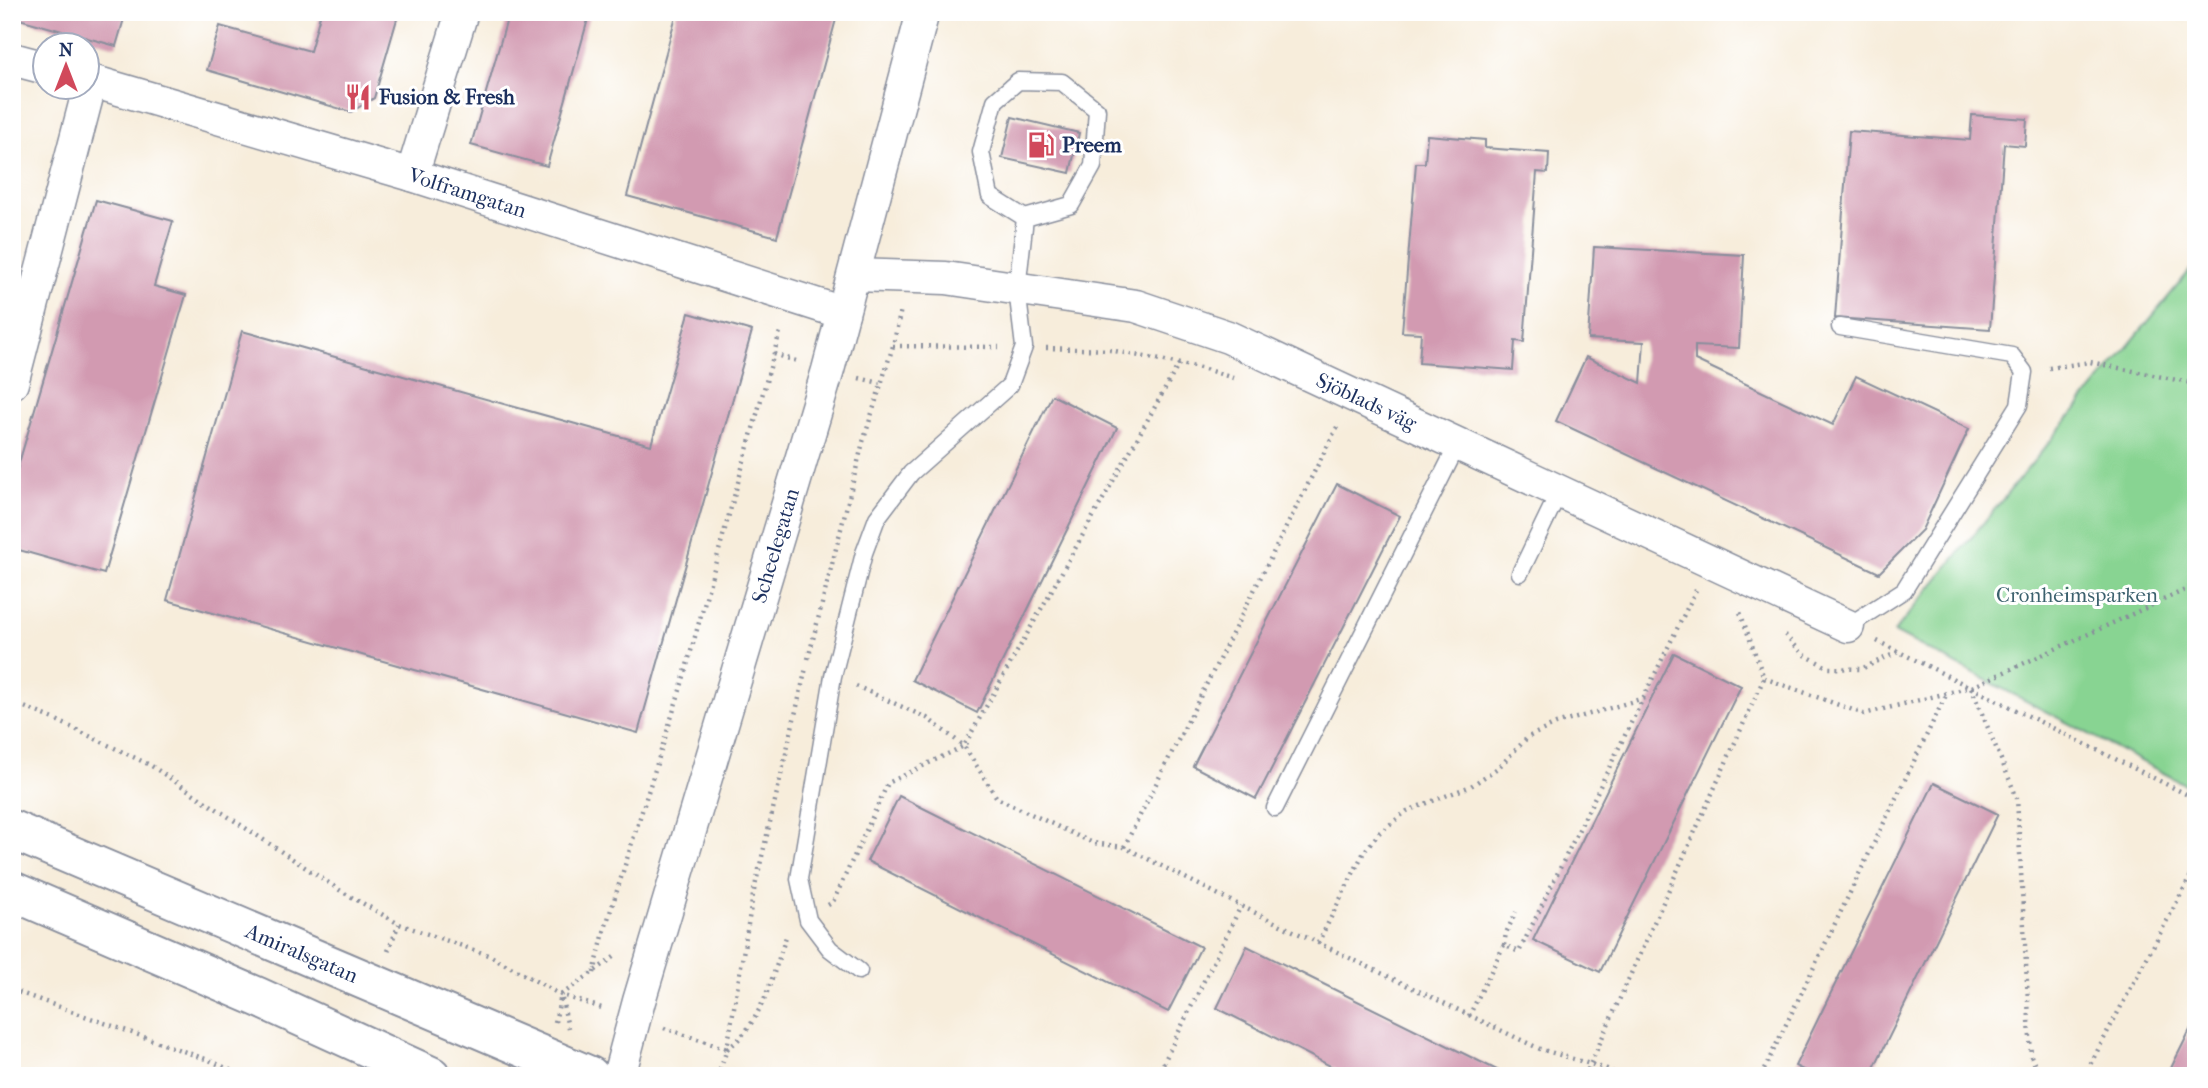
<svg xmlns="http://www.w3.org/2000/svg" width="2208" height="1088" viewBox="0 0 2208 1088" font-family="'IM FELL French Canon',serif">
<rect width="100%" height="100%" fill="#fff"/>
<filter id="ink" filterUnits="userSpaceOnUse"><feTurbulence type="fractalNoise" baseFrequency=".0143" numOctaves="2"/><feDisplacementMap in="SourceGraphic" scale="14" xChannelSelector="R" yChannelSelector="G"/><feConvolveMatrix kernelMatrix="1 2 1 2 8 2 1 2 1" color-interpolation-filters="sRGB"/></filter>
<filter id="wash" filterUnits="userSpaceOnUse"><feTurbulence type="fractalNoise" baseFrequency=".00686" numOctaves="4" result="noise"/><feDisplacementMap in="SourceGraphic" scale="28" xChannelSelector="R" yChannelSelector="G"/><feGaussianBlur stdDeviation="1.57" result="paint"/><feColorMatrix in="noise" values="0 0 0 0 0 0 0 0 0 0 0 0 0 0 0 0 0 1.4 0 .05"/><feComposite in="paint" operator="in"/></filter>
<g filter="url(#wash)">
<rect width="100%" height="100%" fill="#f7eddb"/>
<!-- park -->
<polygon fill="#88d492" stroke="#528278" stroke-width="2" points="2196,263 2196,790 1894,632"/>
<g id="blocks">
<!-- building -->
<g fill="#d29ab1">
<polygon points="12,12 126,12 116,46 12,17"/>
<polygon points="321,12 399,12 374,98 351,112 207,70 220,26 310,51"/>
<polygon points="509,12 590,12 547,166 471,145"/>
<polygon points="677,12 838,12 777,237 627,196"/>
<polygon points="1972,115 2027,119 2025,146 2004,144 1990,329 1835,318 1849,131 1970,140"/>
<polygon points="1012,117 1079,133 1070,173 1002,158"/>
<polygon points="1427,135 1485,140 1485,148 1549,153 1548,173 1537,172 1524,342 1515,341 1513,370 1419,363 1421,333 1402,332 1416,163 1425,163"/>
<polygon points="96,200 173,221 154,286 186,295 104,574 12,548 12,487"/>
<polygon points="1594,247 1744,255 1739,348 1695,346 1695,360 1833,425 1856,376 1969,429 1922,530 1879,573 1556,421 1586,357 1641,383 1644,342 1588,339"/>
<polygon points="689,313 752,331 638,733 167,600 242,331 651,445"/>
<polygon points="1052,395 1117,428 977,713 912,680"/>
<polygon points="1337,484 1400,516 1256,799 1193,766"/>
<polygon points="1674,653 1741,686 1600,972 1533,940"/>
<polygon points="1934,783 1998,814 1870,1076 1815,1076 1795,1066"/>
<polygon points="899,796 1201,947 1168,1012 867,861"/>
<polygon points="1247,946 1303,974 1509,1076 1350,1076 1217,1008"/>
<polygon points="2196,1018 2196,1076 2167,1076"/>
</g>
</g>
</g>
<g filter="url(#ink)">
<use href="#blocks" fill-opacity="0" stroke="#898e9c" stroke-width="2"/>
<g fill="none" stroke-linecap="round" stroke-linejoin="round">
<!-- lane casing -->
<g stroke="#898e9c" stroke-width="19">
<g id="lane">
<polyline points="1840,327 2012,356 2024,372 2019,405 1904,590 1848,626"/>
<polyline points="1520,573 1559,492"/>
<polyline points="1275,808 1458,444"/>
<polyline points="859,971 830,949 808,920 799,879 833,676 864,553 877,518 911,473 1010,385 1024,347 1017,289 1025,218 1071,205 1093,166 1097,110 1062,82 1018,81 995,101 981,152 990,196 1025,218"/>
</g>
</g>
<!-- street casing -->
<g stroke="#898e9c" stroke-width="35">
<g id="street">
<polyline points="12,59 46,68"/>
<path id="s1" d="M 88,80 L 412,175 L 843,313"/>
<polyline points="412,175 462,12"/>
<path id="s2" d="M 854,275 L 946,278 L 1136,306 L 1228,337 L 1848,626"/>
<polyline points="12,383 91,81"/>
<path id="s3" d="M 619,1076 L 639,1001 L 828,370 L 923,12"/>
</g>
</g>
<!-- secondary casing -->
<g stroke="#898e9c" stroke-width="42">
<g id="secondary">
<path id="s4" d="M 12,830 L 590,1076"/>
<polyline points="12,891 258,997 431,1076"/>
</g>
</g>
<!-- path -->
<g stroke="#898e9c" stroke-width="4.5" stroke-dasharray="2 5" stroke-linecap="butt">
<polyline points="893,346 999,347"/>
<polyline points="1046,348 1110,350 1205,369 1233,378"/>
<polyline points="774,354 796,361"/>
<polyline points="2049,368 2090,362 2196,384"/>
<polyline points="859,378 880,383"/>
<polyline points="1785,635 1803,654 1829,668 1861,669 1898,652"/>
<polyline points="1877,641 2196,799"/>
<polyline points="808,659 863,442 893,346 901,309"/>
<polyline points="1764,678 1864,714 1971,687 2017,798 2031,1056 2040,1076"/>
<polyline points="856,686 927,718 964,746 997,798 1093,843 1124,847 1241,906 1540,1049 1607,1069 1621,1076"/>
<polyline points="1972,687 2196,585"/>
<polyline points="12,702 54,719 150,765 341,891 399,924 491,956 561,995 605,1009"/>
<polyline points="1124,847 1339,423"/>
<polyline points="828,905 833,902 888,783 964,746 1179,364"/>
<polyline points="1318,943 1364,852 1379,833 1407,811 1471,786 1499,767 1528,737 1556,724 1644,698"/>
<polyline points="1504,945 1506,933 1516,912"/>
<polyline points="388,951 399,924"/>
<polyline points="594,973 604,932 681,687 781,328"/>
<polyline points="12,990 211,1061 243,1076"/>
<polyline points="562,999 568,1028"/>
<polyline points="1469,1016 1504,945 1519,952 1696,590"/>
<polyline points="555,1022 561,995 617,955"/>
<polyline points="664,1028 727,1049"/>
<path d="M 727,1049 C 762,1025 773,973 787,934"/>
<polyline points="718,1076 727,1049 753,895 806,668"/>
<polyline points="1157,1076 1241,906"/>
<polyline points="1585,1076 1764,678 1740,612"/>
<polyline points="1761,1076 1947,693"/>
<polyline points="2084,1076 2196,866"/>
</g>
<!-- lane -->
<use href="#lane" stroke="#fff" stroke-width="16"/>
<!-- street -->
<use href="#street" stroke="#fff" stroke-width="32"/>
<!-- secondary -->
<use href="#secondary" stroke="#fff" stroke-width="38"/>
</g>
</g>
<!-- icons -->
<defs>
<g id="restaurant-bare" transform="scale(2.1)"><path d="M-5-6h1v4h1v-4h1v4h1v-4h1v5L-1.5 .5V6h-2V.5L-5-1ZM5-6V6H3V1.5H1.5Q1.5-4 5-6Z" fill="#d1495b" stroke="#fff" stroke-width="2.5" paint-order="stroke"/></g>
<g id="fuel-bare" transform="scale(2.1)"><path d="M-5.5-6h7V0h2V4h1.3V-2.5L3-4.5l.8-.8L6-3V5H2.5V1h-1V6h-7ZM-4.2-4.7v3.2H.2V-4.7Z" fill="#d1495b" stroke="#fff" stroke-width="2.5" paint-order="stroke"/></g>
</defs>
<g fill-rule="evenodd">
<use href="#restaurant-bare" x="358" y="97"/>
<use href="#fuel-bare" x="1041" y="145"/>
</g>
<g text-anchor="middle" dominant-baseline="central" stroke-width="6" stroke-linejoin="round" paint-order="stroke">
<!-- poi labels -->
<g font-size="21" font-weight="bold" fill="#1b2f5e" stroke="#fff" text-anchor="start">
<text x="379" y="97">Fusion &amp; Fresh</text>
<text x="1062" y="145">Preem</text>
</g>
<!-- street labels -->
<g font-size="21" fill="#1b2f5e" stroke="#fff">
<text stroke="none"><textPath href="#s1" startOffset="396">Volframgatan</textPath></text>
<text stroke="none"><textPath href="#s2" startOffset="534">Sjöblads väg</textPath></text>
<text stroke="none"><textPath href="#s3" startOffset="553">Scheelegatan</textPath></text>
<text stroke="none"><textPath href="#s4" startOffset="315">Amiralsgatan</textPath></text>
</g>
<!-- park labels -->
<g font-size="21" fill="#3c616e" stroke="#fff">
<text x="2077" y="595">Cronheimsparken</text>
</g>
</g>
<!-- margin -->
<rect width="2208" height="1088" fill="none" stroke="#fff" stroke-width="42"/>
<!-- north arrow -->
<g transform="translate(66 66)"><circle r="33" fill="#ffffff" stroke="#a4acbf" stroke-width="2"/>
<path d="M0-5L12 26L0 18L-12 26Z" fill="#d1495b"/>
<text y="-10" font-size="19" font-weight="bold" text-anchor="middle" fill="#1b2f5e">N</text>
</g>
</svg>
